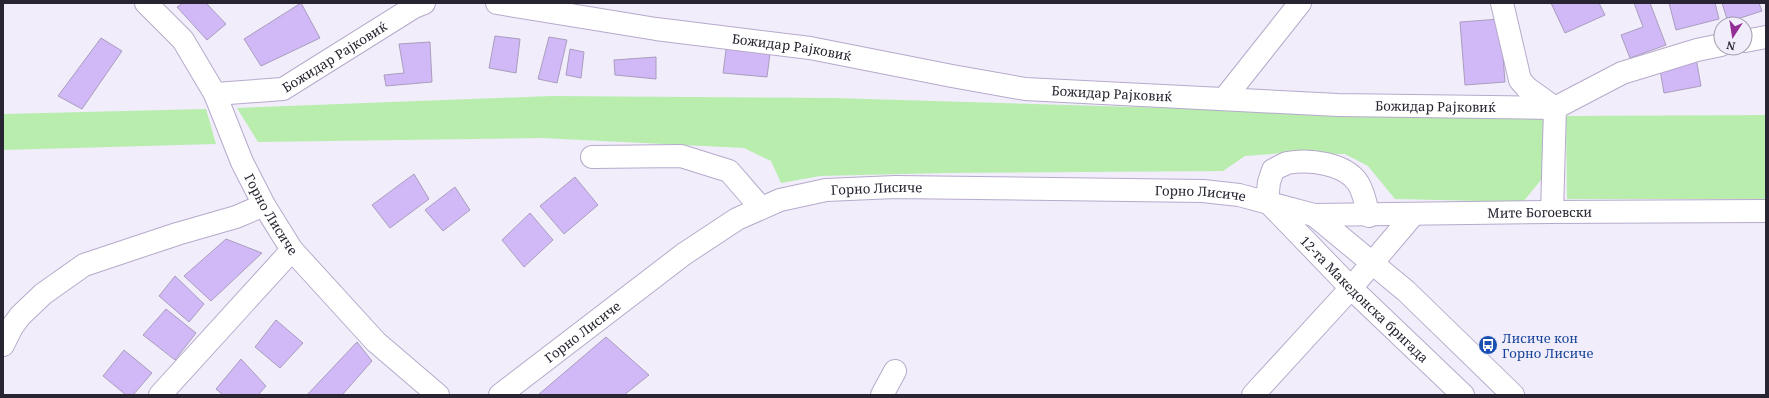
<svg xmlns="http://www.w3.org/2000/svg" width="1769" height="398" viewBox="0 0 1769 398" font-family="'Noto Serif',serif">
<rect width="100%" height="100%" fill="#f1edfb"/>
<!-- green -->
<g fill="#b8edae">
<polygon points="551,96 833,98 1545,119 1545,175 1523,202 1395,199 1368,166 1345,154 1284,153 1245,156 1223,171 946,173 820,176 781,183 771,161 744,148 542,138 258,142 237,108"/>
<polygon points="206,109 216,144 3,150 3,114"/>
<polygon points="1766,115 1766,199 1567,199 1566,116"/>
</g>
<!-- building -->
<g fill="#d1b8f6" stroke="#aa9ebe">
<polygon points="183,3 206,3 226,24 207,40 177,7"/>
<polygon points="301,3 320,38 261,66 244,39"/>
<polygon points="1551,3 1599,3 1605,15 1565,33"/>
<polygon points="1634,3 1650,3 1666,45 1630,58 1621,35 1643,27"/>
<polygon points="1669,3 1715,3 1719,19 1676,30"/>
<polygon points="1722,3 1759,3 1762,11 1728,22"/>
<polygon points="1500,19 1505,82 1465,85 1460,22"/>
<polygon points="495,36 520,39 516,73 489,68"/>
<polygon points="549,37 567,40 557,83 538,79"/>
<polygon points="101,38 122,51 82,109 58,96"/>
<polygon points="430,42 432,82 386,86 384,75 404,73 399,44"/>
<polygon points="727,42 771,46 767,77 723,73"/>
<polygon points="570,49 584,52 581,78 566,75"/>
<polygon points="656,57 656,79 615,75 614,60"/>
<polygon points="1696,58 1701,86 1664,93 1659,64"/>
<polygon points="414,174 429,199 390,228 372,205"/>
<polygon points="575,177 598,205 564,234 540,206"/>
<polygon points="455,187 470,210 443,231 425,210"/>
<polygon points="530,213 553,240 524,267 502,240"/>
<polygon points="226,239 262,253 211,301 184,276"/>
<polygon points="175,276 204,304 189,322 159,296"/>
<polygon points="166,309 196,333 175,360 143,335"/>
<polygon points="276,320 303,343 280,368 255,347"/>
<polygon points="606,337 649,375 624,395 538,395"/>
<polygon points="357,342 372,361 342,395 307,395"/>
<polygon points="124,350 152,373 133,395 126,395 103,376"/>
<polygon points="241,359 266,386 258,395 223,395 216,389"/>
</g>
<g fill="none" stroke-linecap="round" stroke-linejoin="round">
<!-- minor casing -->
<g stroke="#b6aacb" stroke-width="24">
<g id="minor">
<path id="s1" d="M 146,3 L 183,40 L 215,94 L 242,162 L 264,205 L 292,250 L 376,342 L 438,395"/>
<path id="s2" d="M 497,3 L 656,29 L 810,48 L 952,76 L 1025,89 L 1338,105 L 1555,108 L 1622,73 L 1697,50 L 1721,45"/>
<polyline points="1502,3 1520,80 1527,88 1555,108"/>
<polyline points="1745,41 1766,37"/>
<path id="s3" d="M 215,94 L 283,89 L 414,7 L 424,3"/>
<polyline points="1224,99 1300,3"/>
<polyline points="592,157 681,156 729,171 761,208"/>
<path d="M 1267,201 L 1269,182 L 1273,170 C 1277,168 1282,165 1287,163 C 1309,159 1345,163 1358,183 C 1364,192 1366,206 1369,216"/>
<path id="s4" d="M 1268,202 L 1351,288 L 1463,395"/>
<polyline points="1552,212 1555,108"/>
<polyline points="1314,215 1406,291 1513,395"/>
<polyline points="3,345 12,327 20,316 43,294 84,265 177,234 236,217 264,205"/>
<polyline points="160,395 292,250"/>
<path id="s5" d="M 500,395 L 684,254 L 737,219 L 780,200 L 826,190 L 895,187 L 1203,191 L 1239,195 L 1314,215 L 1552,212 L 1766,211"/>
<polyline points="882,395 895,371"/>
<polyline points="1253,395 1351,288 1413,215"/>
</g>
</g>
<!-- minor -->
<use href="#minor" stroke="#fff" stroke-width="22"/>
</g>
<!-- icons -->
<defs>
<g id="bus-disc" transform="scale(1)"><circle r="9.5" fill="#1a4fb4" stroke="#f1edfb"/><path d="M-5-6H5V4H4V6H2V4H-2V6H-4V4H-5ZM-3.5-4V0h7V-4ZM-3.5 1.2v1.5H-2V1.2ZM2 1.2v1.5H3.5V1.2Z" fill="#fff"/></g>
</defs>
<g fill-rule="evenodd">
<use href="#bus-disc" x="1488" y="345"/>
</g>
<g text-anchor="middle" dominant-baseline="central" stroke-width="3" stroke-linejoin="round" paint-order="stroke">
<!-- street labels -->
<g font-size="13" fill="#292431" stroke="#f1edfb">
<text stroke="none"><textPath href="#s2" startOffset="298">Божидар Рајковиќ</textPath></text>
<text stroke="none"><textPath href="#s3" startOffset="129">Божидар Рајковиќ</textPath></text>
<text stroke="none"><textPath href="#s2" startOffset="622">Божидар Рајковиќ</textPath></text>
<text stroke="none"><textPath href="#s2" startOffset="946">Божидар Рајковиќ</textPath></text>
<text stroke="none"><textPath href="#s5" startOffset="440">Горно Лисиче</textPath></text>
<text stroke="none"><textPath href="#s5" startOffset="764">Горно Лисиче</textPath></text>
<text stroke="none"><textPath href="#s5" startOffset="1106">Мите Богоевски</textPath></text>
<text stroke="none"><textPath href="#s1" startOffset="248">Горно Лисиче</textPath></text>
<text stroke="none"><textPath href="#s4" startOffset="137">12-та Македонска бригада</textPath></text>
<text stroke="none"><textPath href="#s5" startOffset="104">Горно Лисиче</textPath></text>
</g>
<!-- transit labels -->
<g font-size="13" fill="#164399" stroke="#f1edfb" text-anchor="start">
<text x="1502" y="338">Лисиче кон<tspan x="1502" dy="15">Горно Лисиче</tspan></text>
</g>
</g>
<!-- border -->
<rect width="1769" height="398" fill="none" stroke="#292431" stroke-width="8"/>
<!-- north arrow -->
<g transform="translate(1733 36) rotate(192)"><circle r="19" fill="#f1edfb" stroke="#a19daa"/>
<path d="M0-3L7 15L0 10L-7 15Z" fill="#922e95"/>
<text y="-6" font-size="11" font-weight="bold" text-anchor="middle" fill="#292431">N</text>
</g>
</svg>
